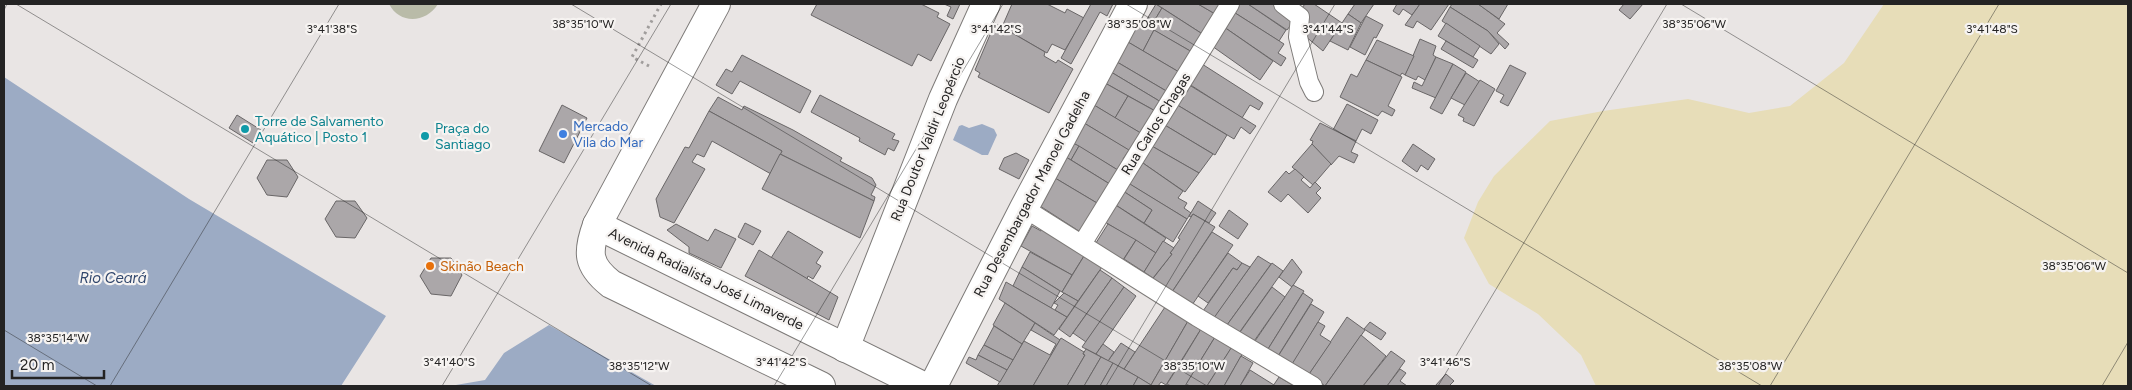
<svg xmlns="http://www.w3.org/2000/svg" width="2132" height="390" viewBox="0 0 2132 390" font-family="Figtree,sans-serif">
<rect width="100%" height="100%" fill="#e9e5e4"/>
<!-- green -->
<path fill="#b9bba8" d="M 389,4 L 438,4 C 426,23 400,25 389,4 Z"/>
<!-- sand -->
<polygon fill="#e7ddb8" points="1884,4 2128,4 2128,386 1596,386 1581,355 1538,314 1489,284 1464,238 1478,202 1494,176 1550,121 1603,111 1688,99 1749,113 1790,106 1844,63"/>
<!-- water -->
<g fill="#9cabc4">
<polygon points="4,77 189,199 386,316 341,386 4,386"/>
<polygon points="982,124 994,129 997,135 988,155 982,155 953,140 959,126 962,125 969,128"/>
<polygon points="549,325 656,386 450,386 485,380 504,353"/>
</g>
<!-- building -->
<g fill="#aba7a9" stroke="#696667">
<polygon points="817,4 921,4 939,13 937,17 950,24 931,61 918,54 912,66 811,15"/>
<polygon points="944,4 960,4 953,19 947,16 951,7"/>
<polygon points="1012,4 1047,4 1065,13 1067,9 1084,18 1065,50 1052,44 1047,53 1002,27"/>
<polygon points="1091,4 1113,4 1107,16 1100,12 1071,64 1061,58"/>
<polygon points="1156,4 1162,8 1150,28 1144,24"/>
<polygon points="1156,4 1198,4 1217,15 1204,35"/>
<polygon points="1198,4 1224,4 1217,15"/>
<polygon points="1236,4 1248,4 1286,30 1279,41 1232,11"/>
<polygon points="1248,4 1280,4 1297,17 1287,30"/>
<polygon points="1305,4 1314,4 1342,23 1323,51 1305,36 1298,13"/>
<polygon points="1355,4 1374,4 1361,23 1348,14"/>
<polygon points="1397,4 1420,4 1412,15 1403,9 1399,15 1393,11"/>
<polygon points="1420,4 1449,4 1431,30 1417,21 1413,28 1405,25"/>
<polygon points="1452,4 1478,4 1481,6 1505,24 1497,33 1509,44 1505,49 1488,31 1450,7"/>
<polygon points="1478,4 1508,4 1499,19"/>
<polygon points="1624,4 1643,4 1630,19 1619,10"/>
<polygon points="1450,7 1488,31 1499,44 1491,54 1442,21"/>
<polygon points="1162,8 1204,35 1192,52 1150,28"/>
<polygon points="1232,11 1284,44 1278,53 1286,58 1281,66 1224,27"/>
<polygon points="1348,14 1361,23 1348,50 1330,41"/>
<polygon points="1366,16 1383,25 1376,38 1374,37 1365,55 1350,47"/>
<polygon points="1139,21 1154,30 1143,51 1128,42"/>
<polygon points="995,23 1045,52 1044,56 1056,63 1058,60 1073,69 1049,113 978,77 980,73 975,70"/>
<polygon points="1446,23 1480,46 1473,57 1438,36"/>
<polygon points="1224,27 1273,61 1260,80 1212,46"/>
<polygon points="1154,30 1192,52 1179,72 1143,51"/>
<polygon points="1420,39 1436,46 1433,55 1436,57 1425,80 1418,76 1416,80 1405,75"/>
<polygon points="1377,40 1414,56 1405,75 1402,73 1400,76 1366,60"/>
<polygon points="1446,41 1478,60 1473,68 1441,49"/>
<polygon points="1128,42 1179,72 1168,92 1117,62"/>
<polygon points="742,55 811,91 800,113 740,81 732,94 716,85 726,69 732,72"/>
<polygon points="1436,57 1453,64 1436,98 1412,88 1414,82 1422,86"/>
<polygon points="1366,60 1402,77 1388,106 1395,110 1392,116 1382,111 1378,116 1340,97 1351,74 1357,77"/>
<polygon points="1117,62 1168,92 1161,102 1111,72"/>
<polygon points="1202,64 1263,103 1259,110 1250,105 1242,118 1189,84"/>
<polygon points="1453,64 1466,72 1442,114 1430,108"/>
<polygon points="1510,65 1526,73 1508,106 1500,102 1504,95 1496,91"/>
<polygon points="1111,72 1161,102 1159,113 1105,83"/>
<polygon points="1466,73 1480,82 1465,105 1451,98"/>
<polygon points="1480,80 1495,89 1474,126 1463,121 1464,118 1458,115"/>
<polygon points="1105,83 1128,96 1115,118 1094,105"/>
<polygon points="1186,83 1256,126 1250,134 1241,127 1234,139 1174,103"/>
<polygon points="820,95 895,134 892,139 899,141 894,151 888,148 885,155 859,141 860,138 811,112"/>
<polygon points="1128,96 1157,112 1144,135 1115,118"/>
<polygon points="718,97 742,110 744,106 793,130 842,158 840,161 872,178 876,185 871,195 875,197 874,201 780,154 782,151 709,111"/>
<polygon points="1174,103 1227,135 1215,155 1163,124"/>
<polygon points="1347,104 1378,120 1371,134 1362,129 1356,141 1333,130"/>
<polygon points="562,105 587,118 564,163 539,151"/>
<polygon points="1094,105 1144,135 1133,153 1084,123"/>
<polygon points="709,111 782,151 771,174 712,141 704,157 697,154 692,162 705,169 674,223 660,217 656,199 685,147 689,148"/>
<polygon points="237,115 261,130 253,143 229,128"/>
<polygon points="1084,123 1129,150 1123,159 1127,162 1121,172 1073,143"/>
<polygon points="1320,123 1356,141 1351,152 1358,155 1354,163 1339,156 1331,165 1312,144 1313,141 1310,140"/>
<polygon points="1163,124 1213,154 1199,173 1150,145"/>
<polygon points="1073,143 1079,146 1071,160 1066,157"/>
<polygon points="1312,144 1331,164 1313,185 1292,167"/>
<polygon points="1413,144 1435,159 1428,170 1421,165 1417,172 1402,161"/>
<polygon points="1150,145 1199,173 1185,192 1140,161"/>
<polygon points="1079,146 1121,172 1113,186 1071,160"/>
<polygon points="1016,153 1029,160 1019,179 999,169 1004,158"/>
<polygon points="780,154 874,201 860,238 762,189"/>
<polygon points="1066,157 1113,186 1102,206 1055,178"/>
<polygon points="267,160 287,160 298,177 287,197 267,195 257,178"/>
<polygon points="1140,161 1183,191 1178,198 1187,203 1184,208 1191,213 1187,219 1126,182"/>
<polygon points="1295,169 1304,177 1301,180 1310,188 1315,182 1321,188 1316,193 1321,198 1308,213 1288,194 1281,202 1268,192 1286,171 1289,174"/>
<polygon points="1055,178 1102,206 1085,235 1040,206"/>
<polygon points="1125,181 1187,219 1173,242 1144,223 1152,210 1120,189"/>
<polygon points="1120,189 1152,210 1144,223 1111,202"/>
<polygon points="336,201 355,201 367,218 355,238 336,237 325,219"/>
<polygon points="1198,201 1216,213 1209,223 1193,214 1191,217 1189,216"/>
<polygon points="1111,202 1166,238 1156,253 1100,219"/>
<polygon points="1229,210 1248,224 1238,239 1219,226"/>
<polygon points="1193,214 1215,227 1170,295 1151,281 1172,254 1170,253 1180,239 1178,238"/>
<polygon points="745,223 761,231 753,245 738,237"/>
<polygon points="676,224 708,241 715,229 736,239 721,268 689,253 689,247 667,230"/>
<polygon points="1108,224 1136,240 1121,263 1094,246"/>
<polygon points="1032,226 1041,231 1042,229 1084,256 1072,275 1021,246"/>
<polygon points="788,231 823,252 816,263 821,266 813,279 808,276 807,279 771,258"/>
<polygon points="1212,232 1233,245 1190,308 1170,295"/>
<polygon points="1136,240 1156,253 1144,272 1124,259"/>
<polygon points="1163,241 1174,248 1170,253 1172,254 1153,278 1144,272"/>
<polygon points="759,250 838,297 829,320 745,276"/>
<polygon points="1030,252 1072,275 1062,292 1022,267"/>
<polygon points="1228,253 1242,263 1237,270 1233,268 1208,303 1198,296"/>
<polygon points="1084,256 1102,267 1078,301 1062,292"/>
<polygon points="1258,256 1271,264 1227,325 1214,317"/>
<polygon points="431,258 451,258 462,275 451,296 431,294 420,276"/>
<polygon points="1292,259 1302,272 1292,287 1279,277"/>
<polygon points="1242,263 1250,267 1211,322 1203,311 1233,268 1237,270"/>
<polygon points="1272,263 1283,271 1239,333 1227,325"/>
<polygon points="1022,267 1060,291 1051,308 1013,286"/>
<polygon points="1100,270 1112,278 1070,337 1059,329"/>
<polygon points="1112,278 1124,287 1086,342 1073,333"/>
<polygon points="1006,282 1067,317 1054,335 999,299"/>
<polygon points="1293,285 1304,291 1268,349 1255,341"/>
<polygon points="1124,287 1136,296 1096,354 1082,347"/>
<polygon points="1272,287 1285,297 1252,344 1238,335"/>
<polygon points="1064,293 1078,301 1067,317 1055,310 1058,305 1054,303"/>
<polygon points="1303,293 1313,300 1278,356 1268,349"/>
<polygon points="1005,303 1035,323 1022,344 993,325"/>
<polygon points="1311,304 1324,312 1291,367 1277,358"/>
<polygon points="1165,307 1188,321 1151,385 1124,369"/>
<polygon points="1347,317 1365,330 1325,386 1309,374"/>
<polygon points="1188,321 1201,329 1166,385 1161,382 1158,386 1153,386 1151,385"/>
<polygon points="1318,322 1325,326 1320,335 1331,342 1309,374 1292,364"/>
<polygon points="1370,322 1386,333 1381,340 1364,329"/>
<polygon points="1035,323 1060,340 1033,386 997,386 1024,341 1050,355 1056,344 1031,330"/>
<polygon points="994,326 1022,344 1013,360 984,345"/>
<polygon points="1201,329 1215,337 1194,371 1181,362"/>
<polygon points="1361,335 1386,356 1363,386 1325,386"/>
<polygon points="1215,337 1232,347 1207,386 1190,386 1186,384"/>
<polygon points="1061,338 1084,352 1083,354 1085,355 1067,386 1033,386"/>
<polygon points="1121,343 1135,352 1124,369 1108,361"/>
<polygon points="1103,344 1114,352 1108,361 1096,354"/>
<polygon points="984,345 1013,360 1007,370 978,355"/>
<polygon points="1233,345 1244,351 1224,386 1207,386"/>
<polygon points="1086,349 1101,357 1084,386 1067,386 1085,355 1083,354"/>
<polygon points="1391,351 1405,361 1387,386 1363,386"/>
<polygon points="978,355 1007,370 1000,382 966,363 969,357 976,360"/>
<polygon points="1241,356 1253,363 1240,386 1224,386"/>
<polygon points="1101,357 1113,363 1100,386 1084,386"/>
<polygon points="1181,362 1194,371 1185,386 1171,386 1167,384"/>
<polygon points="1113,363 1138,377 1133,386 1100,386"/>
<polygon points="1400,369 1406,373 1400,381 1407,386 1387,386"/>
<polygon points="1250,370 1274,385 1273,386 1240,386"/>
<polygon points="1446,374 1454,381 1449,386 1435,386"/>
<polygon points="1138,377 1151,385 1150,386 1133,386"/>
<polygon points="1279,377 1294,386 1273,386"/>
</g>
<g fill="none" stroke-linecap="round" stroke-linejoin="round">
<!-- service casing -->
<g stroke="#7d7a78" stroke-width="20">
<g id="service">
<polyline points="1283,4 1300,17 1298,37 1309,82 1314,92"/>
<polyline points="1024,208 1197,317 1313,386"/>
<polyline points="1082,244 1230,4"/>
</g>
</g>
<!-- minor casing -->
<g stroke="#7d7a78" stroke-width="30">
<g id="minor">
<polyline points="845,348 943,99 986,4"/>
<polyline points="933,386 1024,208 1133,4"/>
</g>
</g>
<!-- secondary casing -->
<g stroke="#7d7a78" stroke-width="30">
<g id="secondary">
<path d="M 716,4 L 597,225 C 587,252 587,265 611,284 L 821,386"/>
<polyline points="597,225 923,386"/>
</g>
</g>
<!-- path -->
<polyline stroke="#a09d9c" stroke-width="3" stroke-dasharray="2.5 4" stroke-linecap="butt" points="649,66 632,57 661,4"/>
<!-- service -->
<use href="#service" stroke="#fff" stroke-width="18"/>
<!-- minor -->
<use href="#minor" stroke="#fff" stroke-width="28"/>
<!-- secondary -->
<use href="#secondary" stroke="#fff" stroke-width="28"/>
</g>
<!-- ticks -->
<path fill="none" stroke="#242323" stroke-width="1" stroke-opacity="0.45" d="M 16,4 L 652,386M 571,4 L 1207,386M 1126,4 L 1762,386M 1681,4 L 2128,273M 4,10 L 7,4M 4,330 L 97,386M 110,386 L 339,4M 442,386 L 671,4M 774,386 L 1003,4M 1106,386 L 1335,4M 1438,386 L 1667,4M 1770,386 L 1999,4M 2102,386 L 2128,342"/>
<!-- markers -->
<g fill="#0f9aa8" stroke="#f6f3f1" stroke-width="2">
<circle cx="245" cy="129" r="5"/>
<circle cx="425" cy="136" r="5"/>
</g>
<circle fill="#3f7fe0" stroke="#f6f3f1" stroke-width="2" cx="563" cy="134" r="5"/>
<circle fill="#e8710a" stroke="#f6f3f1" stroke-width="2" cx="430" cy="266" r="5"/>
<g text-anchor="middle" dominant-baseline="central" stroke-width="4.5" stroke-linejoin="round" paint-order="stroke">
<!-- culture labels -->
<g font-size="14" fill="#0d838f" stroke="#f6f3f1" text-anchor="start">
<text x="255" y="121">Torre de Salvamento<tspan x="255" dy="16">Aquático | Posto 1</tspan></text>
<text x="435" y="128">Praça do<tspan x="435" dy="16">Santiago</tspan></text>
</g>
<!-- street labels -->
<g font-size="14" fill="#242323" stroke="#f6f3f1">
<text transform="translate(1156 124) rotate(-58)">Rua Carlos Chagas</text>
<text transform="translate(928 139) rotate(-68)">Rua Doutor Valdir Leopércio</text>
<text transform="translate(1032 194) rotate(-62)">Rua Desembargador Manoel Gadelha</text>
<text transform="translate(706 279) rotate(26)">Avenida Radialista José Limaverde</text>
</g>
<!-- shop labels -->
<g font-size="14" fill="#366cbe" stroke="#f6f3f1" text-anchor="start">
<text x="573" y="126">Mercado<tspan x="573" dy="16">Vila do Mar</tspan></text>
</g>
<!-- food labels -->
<g font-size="14" fill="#c56008" stroke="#f6f3f1" text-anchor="start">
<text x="440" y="266">Skinão Beach</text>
</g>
<!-- water labels -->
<g font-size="15" font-style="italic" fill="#31476d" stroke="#f6f3f1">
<text x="113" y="278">Rio Ceará</text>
</g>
</g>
<g font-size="12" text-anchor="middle" fill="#242323" stroke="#f6f3f1" stroke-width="4.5" stroke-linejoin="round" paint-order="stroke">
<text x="583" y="28">38°35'10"W</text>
<text x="1139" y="28">38°35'08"W</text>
<text x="1694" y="28">38°35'06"W</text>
<text x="996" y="33">3°41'42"S</text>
<text x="1328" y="33">3°41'44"S</text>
<text x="332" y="33">3°41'38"S</text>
<text x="1992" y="33">3°41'48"S</text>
<text x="2074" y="270">38°35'06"W</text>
<text x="58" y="342">38°35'14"W</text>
<text x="449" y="366">3°41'40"S</text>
<text x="781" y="366">3°41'42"S</text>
<text x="1445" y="366">3°41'46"S</text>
<text x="639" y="370">38°35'12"W</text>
<text x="1194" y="370">38°35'10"W</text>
<text x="1750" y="370">38°35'08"W</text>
</g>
<!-- border -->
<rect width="2132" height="390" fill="none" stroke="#242323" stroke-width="10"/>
<!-- scale -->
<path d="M12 370v8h92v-8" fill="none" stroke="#242323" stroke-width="2.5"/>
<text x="20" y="370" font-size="15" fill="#242323" stroke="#f6f3f1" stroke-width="4" paint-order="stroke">20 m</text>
</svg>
